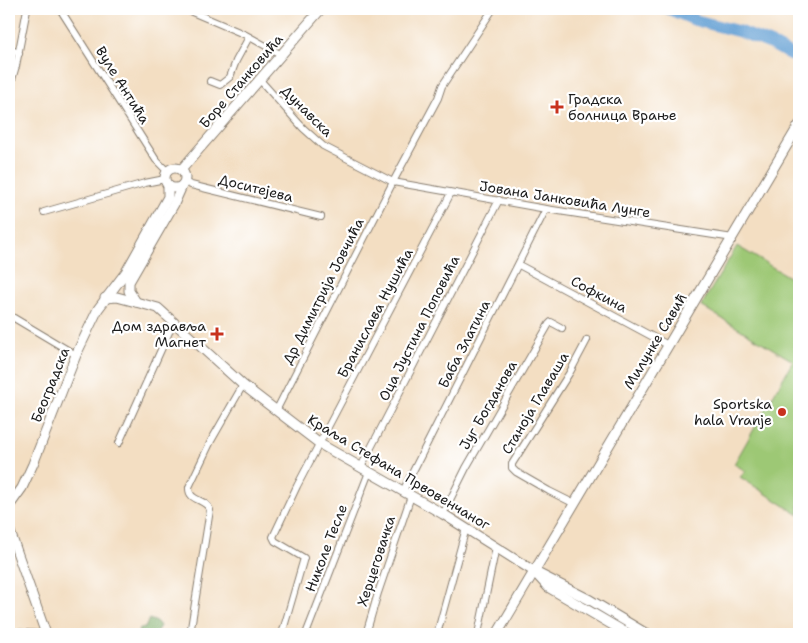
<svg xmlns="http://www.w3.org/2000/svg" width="808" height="643" viewBox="0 0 808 643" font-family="'Shantell Sans',sans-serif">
<rect width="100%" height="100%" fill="#fff"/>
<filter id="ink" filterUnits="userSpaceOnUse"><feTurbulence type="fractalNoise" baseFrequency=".02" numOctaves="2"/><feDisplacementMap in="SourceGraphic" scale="10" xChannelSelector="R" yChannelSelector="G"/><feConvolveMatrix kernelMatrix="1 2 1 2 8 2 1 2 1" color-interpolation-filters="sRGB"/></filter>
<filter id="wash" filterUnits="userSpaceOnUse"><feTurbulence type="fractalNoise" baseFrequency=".0096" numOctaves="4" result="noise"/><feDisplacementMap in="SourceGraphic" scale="20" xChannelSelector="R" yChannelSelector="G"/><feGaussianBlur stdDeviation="1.12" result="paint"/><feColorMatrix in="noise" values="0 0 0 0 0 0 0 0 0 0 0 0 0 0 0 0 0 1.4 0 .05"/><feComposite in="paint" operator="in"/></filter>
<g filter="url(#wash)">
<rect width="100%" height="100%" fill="#f3dec2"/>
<!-- green -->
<polygon fill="#9dc875" stroke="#5c7248" points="737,246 799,283 799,515 740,477 746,471 734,464 793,361 701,306"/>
<!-- forest -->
<polygon fill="#7eac66" stroke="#4d6441" points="149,619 157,622 160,626 155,634 138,634 140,628 145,628"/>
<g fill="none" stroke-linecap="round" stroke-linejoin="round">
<!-- river -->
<polyline stroke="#629fd3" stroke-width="12" points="669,9 695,20 741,32 771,44 799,59"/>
</g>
</g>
<g filter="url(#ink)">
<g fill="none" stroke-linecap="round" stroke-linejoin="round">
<!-- street casing -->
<g stroke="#887d6f" stroke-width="8">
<g id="street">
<polyline points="60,9 156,160 168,172"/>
<polyline points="185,9 246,35 282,55"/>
<polyline points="9,48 19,54"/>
<polyline points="9,68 16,66"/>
<polyline points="260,80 303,128 323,146 393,182 546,209 733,238"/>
<polyline points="210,81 220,85 230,77 236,61 249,37"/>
<polyline points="9,90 16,66 27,9"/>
<polyline points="184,182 191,185 321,217"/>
<polyline points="44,212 145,183 165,179"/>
<polyline points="519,265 668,345"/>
<polyline points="9,315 76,355"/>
<polyline points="276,411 393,182 438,98 442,86 493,9"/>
<polyline points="119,443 174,321"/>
<polyline points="361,467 499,200"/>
<polyline points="403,491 546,209"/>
<polyline points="575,504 549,491 516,472 512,468 512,464 570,372 587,340"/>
<polyline points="443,514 466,468 549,324 551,322 562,328"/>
<polyline points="9,632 41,634"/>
<path d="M 190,634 L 210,510 C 206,498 188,502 189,487 L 211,441 L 243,385"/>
<polyline points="282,634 304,558 275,541 273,537 297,486 451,193"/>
<polyline points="306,634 369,472"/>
<polyline points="366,634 378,593 411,496"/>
<polyline points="437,634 466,528"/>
<polyline points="478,634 496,547"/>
</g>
</g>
<!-- secondary casing -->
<g stroke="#887d6f" stroke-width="11">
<g id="secondary">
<circle cx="175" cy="178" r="10"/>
<polyline points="181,170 321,9"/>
<polyline points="105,298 117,297 158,308 243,385 320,444 443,514 535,572 590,600 647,634"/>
<polyline points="136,302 129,291 129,282 174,204 182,186"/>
<polyline points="12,502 22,488 33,464 76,355 98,309 126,272 168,197 168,185"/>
<polyline points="9,515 10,510"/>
<polyline points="9,529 46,634"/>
<polyline points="538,576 548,587 628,634"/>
<polyline points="497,634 799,125"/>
</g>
</g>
<!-- street -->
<use href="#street" stroke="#fff" stroke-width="6"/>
<!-- secondary -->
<use href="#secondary" stroke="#fff" stroke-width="9"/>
</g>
</g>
<!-- markers -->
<g fill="#c8321e" stroke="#fff" stroke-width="2">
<path d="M554.5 99.5h5v5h5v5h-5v5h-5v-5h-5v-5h5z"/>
<path d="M214.5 326.5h5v5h5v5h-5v5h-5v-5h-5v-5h5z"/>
<circle cx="782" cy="412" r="5"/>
</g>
<g text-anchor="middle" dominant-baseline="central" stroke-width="4.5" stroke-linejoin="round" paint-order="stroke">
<!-- street labels -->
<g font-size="14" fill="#1c1c1c" stroke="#fff">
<text transform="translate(241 81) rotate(-49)">Боре Станковића</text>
<text transform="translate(123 85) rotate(58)">Вуле Антића</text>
<text transform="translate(307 111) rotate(45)">Дунавска</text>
<text transform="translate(256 188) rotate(14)">Доситејева</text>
<text transform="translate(565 199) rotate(9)">Јована Јанковића Лунге</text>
<text transform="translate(323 291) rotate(-63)">Др Димитрија Јовчића</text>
<text transform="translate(599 294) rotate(28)">Софкина</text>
<text transform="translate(375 313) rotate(-62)">Бранислава Нушића</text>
<text transform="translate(419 328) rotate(-63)">Оца Јустина Поповића</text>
<text transform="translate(655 341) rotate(-59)">Милунке Савић</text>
<text transform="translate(464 344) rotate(-63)">Баба Златина</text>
<text transform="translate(50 385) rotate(-68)">Београдска</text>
<text transform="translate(535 403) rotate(-59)">Станоја Главаша</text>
<text transform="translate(488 405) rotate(-60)">Југ Богданова</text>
<text transform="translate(399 472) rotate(31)">Краља Стефана Првовенчаног</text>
<text transform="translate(326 548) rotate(-69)">Николе Тесле</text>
<text transform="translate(376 561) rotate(-72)">Херцеговачка</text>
</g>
<!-- poi labels -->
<g font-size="14" fill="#1c1c1c" stroke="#fff" text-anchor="end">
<text x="568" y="99" text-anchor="start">Градска<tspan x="568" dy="16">болница Врање</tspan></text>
<text x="206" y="326">Дом здравља<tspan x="206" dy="16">Магнет</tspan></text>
<text x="772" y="404">Sportska<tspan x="772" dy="16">hala Vranje</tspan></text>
</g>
</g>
<!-- margin -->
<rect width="808" height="643" fill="none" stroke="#fff" stroke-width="30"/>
</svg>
